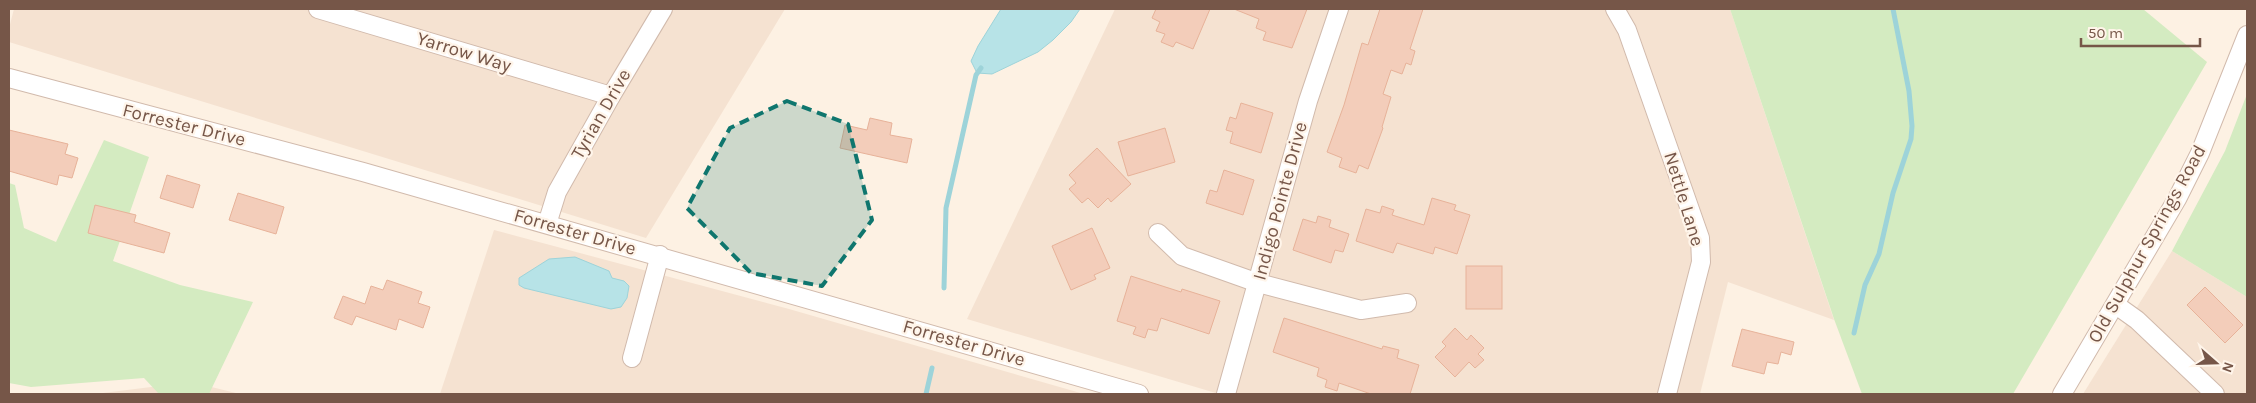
<svg xmlns="http://www.w3.org/2000/svg" width="2256" height="403" viewBox="0 0 2256 403" font-family="Karla,sans-serif">
<rect width="100%" height="100%" fill="#fdf1e3"/>
<!-- residential -->
<g fill="#f5e2d1">
<polygon points="14,9 785,9 646,238 9,42 9,28"/>
<polygon points="1115,9 1730,9 1834,320 1728,282 1700,394 1219,394 967,319"/>
<polygon points="494,230 789,309 1084,394 440,394"/>
<polygon points="2172,251 2247,297 2247,394 2083,394"/>
<polygon points="191,382 240,394 95,394"/>
</g>
<!-- green -->
<g fill="#d4ebc1">
<polygon points="1730,9 2143,9 2207,62 2013,394 1862,394 1834,319"/>
<polygon points="2247,94 2247,297 2172,251 2225,151"/>
<polygon points="104,140 149,157 113,261 180,285 253,302 209,394 159,394 144,378 31,387 9,383 9,183 15,185 24,228 56,242"/>
</g>
<!-- water -->
<g fill="#b7e3e7" stroke="#9dd3d9">
<polygon points="1001,9 1080,9 1071,22 1053,40 1038,52 992,74 977,73 971,61 978,46"/>
<polygon points="575,257 609,271 612,278 624,281 629,286 627,298 621,307 611,309 524,288 519,285 519,278 549,259"/>
</g>
<g fill="none" stroke-linecap="round" stroke-linejoin="round">
<!-- stream -->
<g stroke="#9dd3d9" stroke-width="5">
<polyline points="944,288 946,208 976,75 981,68"/>
<polyline points="1854,333 1865,285 1879,254 1893,193 1911,139 1912,126 1909,91 1893,9"/>
<polyline points="926,394 932,368"/>
</g>
</g>
<!-- building -->
<g fill="#f3cdba" stroke="#e7b299">
<polygon points="1156,9 1210,9 1193,49 1176,42 1173,47 1161,42 1165,34 1156,31 1160,22 1152,18"/>
<polygon points="1234,9 1307,9 1292,48 1263,40 1266,32 1256,28 1259,19"/>
<polygon points="1380,9 1423,9 1410,49 1415,51 1411,65 1406,63 1402,74 1391,70 1383,94 1391,97 1382,127 1383,128 1368,169 1359,165 1356,173 1339,167 1342,158 1327,152 1344,105 1362,43 1368,45"/>
<polygon points="1241,103 1273,113 1261,153 1230,143 1233,132 1226,130 1230,117 1236,119"/>
<polygon points="870,118 892,123 890,135 912,139 907,163 840,148 845,125 867,130"/>
<polygon points="1165,128 1175,162 1128,176 1118,142"/>
<polygon points="9,130 68,144 65,154 78,158 72,178 59,175 57,185 9,171"/>
<polygon points="1097,148 1131,184 1111,202 1108,198 1098,208 1088,198 1082,203 1069,189 1076,183 1069,175"/>
<polygon points="1224,170 1254,180 1243,215 1206,203 1210,190 1217,192"/>
<polygon points="167,175 200,185 193,208 160,198"/>
<polygon points="238,193 284,207 276,234 229,220"/>
<polygon points="1432,198 1456,205 1454,210 1470,215 1457,254 1435,247 1433,254 1397,243 1393,253 1356,241 1366,209 1380,213 1382,206 1394,210 1392,215 1424,225"/>
<polygon points="95,205 136,215 134,222 170,233 164,253 88,233"/>
<polygon points="1318,216 1331,220 1329,227 1349,234 1343,252 1335,250 1331,263 1293,250 1303,219 1316,223"/>
<polygon points="1092,228 1110,268 1094,275 1096,279 1071,290 1052,246"/>
<rect x="1466" y="266" width="36" height="43"/>
<polygon points="1131,276 1181,292 1182,289 1220,301 1209,334 1161,318 1157,331 1148,329 1145,338 1133,334 1136,327 1117,321"/>
<polygon points="387,280 422,292 418,303 430,307 423,328 399,319 396,330 356,316 352,325 334,318 343,296 365,304 371,286 383,290"/>
<polygon points="2205,287 2243,325 2225,343 2187,305"/>
<polygon points="1284,318 1382,349 1383,346 1399,350 1397,358 1419,365 1410,394 1371,394 1339,383 1337,391 1325,387 1327,380 1317,376 1319,368 1273,352"/>
<polygon points="1455,328 1467,340 1471,335 1484,348 1478,354 1484,360 1475,368 1469,362 1455,377 1435,357 1446,346 1442,342"/>
<polygon points="1742,329 1794,342 1791,355 1781,352 1778,364 1767,362 1764,374 1732,366"/>
</g>
<g fill="none" stroke-linecap="round" stroke-linejoin="round">
<!-- minor casing -->
<g stroke="#d1baac" stroke-width="20">
<g id="minor">
<polyline points="318,9 611,96"/>
<polyline points="1615,9 1627,30 1700,238 1701,262 1667,394"/>
<polyline points="9,78 363,172 1139,394"/>
<polyline points="547,224 557,192 611,96 663,9"/>
<polyline points="1158,233 1182,256 1258,283 1361,310 1407,303"/>
<polyline points="2116,305 2137,320 2215,394"/>
<polyline points="632,358 660,255"/>
<polyline points="1226,394 1308,101 1339,9"/>
<polyline points="2062,394 2177,199 2200,153 2247,35"/>
</g>
</g>
<!-- minor -->
<use href="#minor" stroke="#fff" stroke-width="18"/>
</g>
<!-- marked area -->
<path fill="#0f766e" fill-opacity="0.2" stroke="#0f766e" stroke-width="4" stroke-dasharray="10 6" stroke-linejoin="round" d="M 787,101 L 848,124 L 872,220 L 822,286 L 751,273 L 687,208 L 730,128 Z"/>
<g text-anchor="middle" dominant-baseline="central" stroke-width="4.5" stroke-linejoin="round" paint-order="stroke">
<!-- street labels -->
<g font-size="19" fill="#765648" stroke="#fff5ea">
<text transform="translate(464 52) rotate(17)">Yarrow Way</text>
<text transform="translate(601 114) rotate(-60)">Tyrian Drive</text>
<text transform="translate(184 125) rotate(14)">Forrester Drive</text>
<text transform="translate(1684 199) rotate(73)">Nettle Lane</text>
<text transform="translate(1280 201) rotate(-75)">Indigo Pointe Drive</text>
<text transform="translate(575 232) rotate(16)">Forrester Drive</text>
<text transform="translate(2147 244) rotate(-61)">Old Sulphur Springs Road</text>
<text transform="translate(964 343) rotate(16)">Forrester Drive</text>
</g>
</g>
<!-- border -->
<rect width="2256" height="403" fill="none" stroke="#765648" stroke-width="20"/>
<!-- north arrow -->
<g transform="translate(2216 363) rotate(110)" stroke="#fff5ea" stroke-width="4" paint-order="stroke">
<path d="M0-4L9 19L0 12L-9 19Z" fill="#765648"/>
<text y="-8" font-size="14" font-weight="bold" text-anchor="middle" fill="#765648">N</text>
</g>
<!-- scale -->
<path d="M2081 38v8h119v-8" fill="none" stroke="#765648" stroke-width="2.5"/>
<text x="2088" y="38" font-size="15" fill="#765648" stroke="#fff5ea" stroke-width="4" paint-order="stroke">50 m</text>
</svg>
